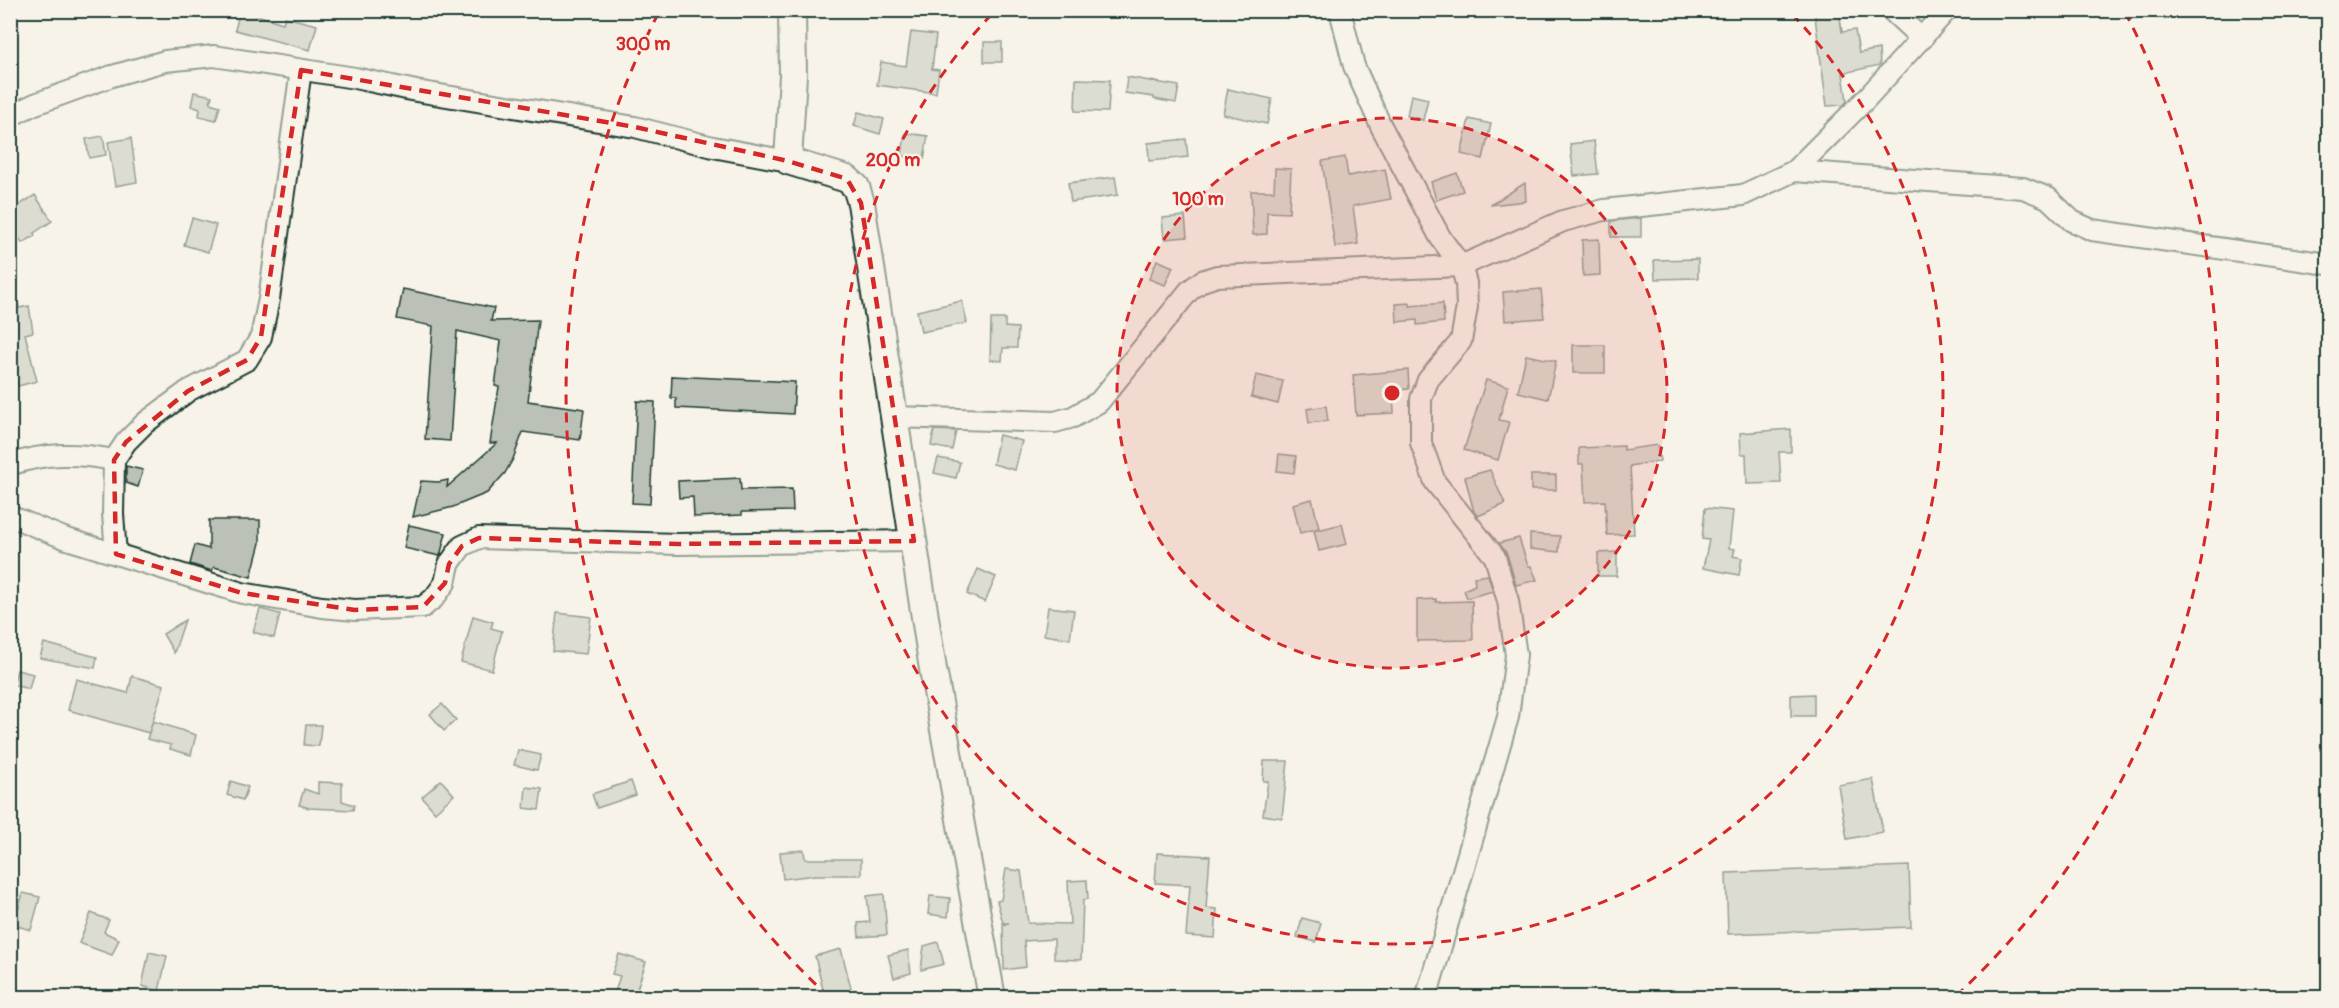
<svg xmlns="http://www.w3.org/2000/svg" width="2339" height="1008" viewBox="0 0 2339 1008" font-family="Pangolin,sans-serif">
<rect width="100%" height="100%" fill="#f7f3e8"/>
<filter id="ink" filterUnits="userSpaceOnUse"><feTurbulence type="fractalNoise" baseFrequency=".0167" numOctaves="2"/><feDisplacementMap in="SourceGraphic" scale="12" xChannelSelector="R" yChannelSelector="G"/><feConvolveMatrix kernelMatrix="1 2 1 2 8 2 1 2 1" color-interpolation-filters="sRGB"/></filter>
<g filter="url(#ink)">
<!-- building -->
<g fill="#bbc1b6" stroke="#1f3d34" stroke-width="1.5">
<polygon points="240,10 283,23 285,17 317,25 310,50 235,30"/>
<polygon points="1814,10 1839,10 1842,32 1855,30 1859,53 1879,49 1880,65 1843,73 1847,101 1844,105 1827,106"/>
<polygon points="911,32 936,35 932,69 939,70 936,93 877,85 881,62 906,66"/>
<rect x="984" y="42" width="18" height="20"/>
<polygon points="1127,77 1179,86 1176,103 1154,99 1154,97 1125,93"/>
<polygon points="1076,79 1110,80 1108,112 1075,111"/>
<polygon points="1228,89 1272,99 1267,124 1223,114"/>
<polygon points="194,92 212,96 210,103 220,106 216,120 199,116 200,109 191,106"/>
<polygon points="1411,95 1428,99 1423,120 1407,116"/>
<polygon points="858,112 884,119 880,134 854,126"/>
<polygon points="1469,119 1491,124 1483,159 1461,154"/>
<polygon points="905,133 928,136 924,159 902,156"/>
<polygon points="103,136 106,155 89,158 86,139"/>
<polygon points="131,138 137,182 115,186 108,142"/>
<polygon points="1186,139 1188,157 1149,161 1148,143"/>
<polygon points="1594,141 1598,174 1574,176 1570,144"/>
<polygon points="1345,157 1348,176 1385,169 1391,199 1353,206 1358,244 1335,247 1322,161"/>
<polygon points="1275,168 1291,169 1289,213 1267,212 1267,234 1253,235 1251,191 1274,191"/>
<polygon points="1457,173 1463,191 1436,200 1431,182"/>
<polygon points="1115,177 1118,195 1071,202 1068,183"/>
<polygon points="1525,183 1526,201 1490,205"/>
<polygon points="35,195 52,221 34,233 35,236 22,243 10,223 10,211"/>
<polygon points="1185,216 1187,237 1164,239 1162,218"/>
<polygon points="192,218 216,225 208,252 184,245"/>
<polygon points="1641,218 1641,237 1611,237 1611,221"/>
<polygon points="1599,239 1600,275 1583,276 1582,240"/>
<polygon points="1698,259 1698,278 1655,279 1654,260"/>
<polygon points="1157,260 1173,267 1165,285 1149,279"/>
<polygon points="403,289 494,308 491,321 538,320 528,401 584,409 580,440 523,432 513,459 505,473 487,493 453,507 413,517 421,481 439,482 448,480 447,487 497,443 490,443 499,387 495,386 501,341 457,331 450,441 425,439 433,326 397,319"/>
<polygon points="1541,289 1544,318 1505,321 1503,292"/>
<polygon points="10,296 16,296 19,308 29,306 33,332 25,334 37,381 18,386 16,378 10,379"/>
<polygon points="962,301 967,323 921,332 917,311"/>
<polygon points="1410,303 1410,306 1443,303 1444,322 1417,325 1417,320 1397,322 1396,304"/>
<polygon points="991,319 1005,319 1005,327 1018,328 1017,348 1003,348 1002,361 990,360"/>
<rect x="1573" y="345" width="32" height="28"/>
<polygon points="1526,355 1556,361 1548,399 1518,392"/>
<polygon points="1408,370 1409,389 1393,390 1394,413 1356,415 1353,375"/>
<polygon points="1256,375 1283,381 1278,404 1251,397"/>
<polygon points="672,376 795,382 793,414 676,408 676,398 671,398"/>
<polygon points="1486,380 1508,386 1499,420 1509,422 1498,460 1464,450"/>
<polygon points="637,401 655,402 650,504 632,503"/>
<polygon points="1326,406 1328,421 1309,423 1307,409"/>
<polygon points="1791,429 1791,452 1779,452 1781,483 1747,484 1746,454 1741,454 1740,433"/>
<polygon points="934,430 956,431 952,450 931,446"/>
<polygon points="999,435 1022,441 1015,470 993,464"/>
<polygon points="1657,445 1660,461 1630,466 1634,534 1607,535 1605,501 1585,502 1583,464 1579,464 1579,448 1624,446 1624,450"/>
<polygon points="1279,454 1296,456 1294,473 1277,471"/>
<polygon points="938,458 960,462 956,478 934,473"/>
<polygon points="126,466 143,470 138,487 126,483"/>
<polygon points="1490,470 1505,504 1478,516 1474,512 1465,477"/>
<rect x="1531" y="475" width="25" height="15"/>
<polygon points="740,478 741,490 792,489 793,511 742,512 742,515 694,517 693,497 679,498 678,481"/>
<polygon points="1312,499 1319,528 1300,533 1293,504"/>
<polygon points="1705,508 1733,511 1729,548 1735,549 1733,556 1742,558 1739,575 1703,568 1709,540 1702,539"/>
<polygon points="209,520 260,520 260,543 251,577 214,567 212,571 190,564 195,545 209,549"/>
<polygon points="1342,524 1347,544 1319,551 1314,531"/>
<polygon points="409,525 446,533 440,556 404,548"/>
<polygon points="1530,534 1560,536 1559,552 1530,549"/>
<polygon points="1519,538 1528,566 1531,566 1537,580 1516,585 1507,554 1499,543"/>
<polygon points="1617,552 1617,576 1598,576 1598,553"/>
<polygon points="978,569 996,577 985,602 967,594"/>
<polygon points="1488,575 1493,591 1467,598 1464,590 1475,585 1474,577"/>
<polygon points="1436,599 1436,602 1472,601 1473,640 1417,641 1417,600"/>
<polygon points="1048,607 1074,610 1070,639 1044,635"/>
<polygon points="260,609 280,614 274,638 253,632"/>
<polygon points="557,613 591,617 586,654 553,651"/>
<polygon points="473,616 493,622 491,628 502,631 492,670 461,662"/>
<polygon points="185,620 174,653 163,634"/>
<polygon points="44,643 97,657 95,668 40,658"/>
<polygon points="17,670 33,674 29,689 13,685"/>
<polygon points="132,676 164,685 149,733 68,710 76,679 128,693"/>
<polygon points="1814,694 1814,716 1791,716 1791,695"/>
<polygon points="442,704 456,720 444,731 430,714"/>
<polygon points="153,721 196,735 191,755 170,749 171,745 147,739"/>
<polygon points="306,725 321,725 319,746 304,745"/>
<polygon points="518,750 541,755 537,770 514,765"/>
<polygon points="1264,761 1288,761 1282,818 1263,815 1268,781 1263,781"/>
<polygon points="1873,779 1883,832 1847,839 1838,785"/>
<polygon points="441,780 454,795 435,812 422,797"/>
<polygon points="231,781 248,787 243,800 227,795"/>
<polygon points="631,781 636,795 597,808 592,794"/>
<polygon points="318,782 342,783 342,801 354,805 353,810 309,808 299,805 304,789 318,794"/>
<polygon points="526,787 542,789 539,810 524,808"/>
<polygon points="804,850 805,859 861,859 861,875 816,875 783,879 780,852"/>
<polygon points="1157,853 1210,856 1206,908 1217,909 1215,938 1186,936 1190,885 1155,883"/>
<polygon points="1909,866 1911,927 1728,934 1726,873"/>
<polygon points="1006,869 1021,871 1028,923 1070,924 1068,881 1087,880 1088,899 1083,900 1081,960 1054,959 1054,939 1024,941 1026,967 1004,970 1003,925 1009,923 1003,923 997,901 1001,900"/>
<polygon points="23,893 40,897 31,930 14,925"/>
<polygon points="884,894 887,935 859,937 858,923 870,922 867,896"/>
<polygon points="930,896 950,898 948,917 928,914"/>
<polygon points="91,913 109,920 104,932 119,939 112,955 79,943"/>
<polygon points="1302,918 1321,923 1316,942 1297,937"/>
<polygon points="938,942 944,964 921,970 924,946"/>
<polygon points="841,949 852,992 825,998 815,956"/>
<polygon points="908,950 911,973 894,978 888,955"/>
<polygon points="149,952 167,956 159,991 142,986"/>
<polygon points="619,954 646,962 634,998 613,998 620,976 612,974"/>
</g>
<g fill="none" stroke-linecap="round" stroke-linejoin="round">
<!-- minor casing -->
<g stroke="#1f3d34" stroke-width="24">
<g id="minor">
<polyline points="1340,10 1354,66 1381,126 1440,237 1461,266 1466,283 1467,307 1461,341 1428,380 1421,399 1421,443 1435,482 1495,557 1508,601 1516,655 1508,717 1426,998"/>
<polyline points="1891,10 1922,39"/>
<polyline points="10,116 35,104 112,76 165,61 214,56 355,78 416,91 635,127 713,147 788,161"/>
<polyline points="1794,171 2023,188 2048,198 2072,221 2092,230 2328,264"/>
<polyline points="894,417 1055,422 1073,417 1099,402 1189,291 1202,281 1217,276 1461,266 1563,221 1604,210 1743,195 1794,171 1865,100 1947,10"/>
<path d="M 10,465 C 46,452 78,453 114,460"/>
<polyline points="10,516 64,538 242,593 322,607 355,610 423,607 434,598 445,583 449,564 462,546 479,538 678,544 914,541"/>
<polyline points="116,554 113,514 114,460 126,442 145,423 188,391 247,360 261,337 269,299 301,70"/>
</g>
</g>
<!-- tertiary casing -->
<g stroke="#1f3d34" stroke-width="30">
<polyline id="tertiary" points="792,10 793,75 788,161 847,179 856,187 861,203 933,669 992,998"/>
</g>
<!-- minor -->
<use href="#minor" stroke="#f7f3e8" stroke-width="20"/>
<!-- tertiary -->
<use href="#tertiary" stroke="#f7f3e8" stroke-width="26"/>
</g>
</g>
<!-- marked area -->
<path d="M0 0H2339V1008H0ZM 301,70 L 635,127 L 788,161 L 847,179 L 861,203 L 914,541 L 678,544 L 479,538 L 462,546 L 449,564 L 445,583 L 423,607 L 355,610 L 242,593 L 116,554 L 114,460 L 126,442 L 188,391 L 247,360 L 261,337 Z" fill="#f7f3e8" fill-opacity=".55" fill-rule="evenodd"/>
<path fill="none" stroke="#d62828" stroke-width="4.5" stroke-dasharray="12 8" stroke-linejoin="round" d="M 301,70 L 635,127 L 788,161 L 847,179 L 861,203 L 914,541 L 678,544 L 479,538 L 462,546 L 449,564 L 445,583 L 423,607 L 355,610 L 242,593 L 116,554 L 114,460 L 126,442 L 188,391 L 247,360 L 261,337 Z"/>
<!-- distance rings -->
<circle cx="1392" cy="393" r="275" fill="#d62828" fill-opacity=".12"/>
<g fill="none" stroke="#d62828" stroke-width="3" stroke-dasharray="10 8">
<circle cx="1392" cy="393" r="275"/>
<path d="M1792 14A551 551 0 1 1 992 14"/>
<path d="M829 997A826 826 0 0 1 659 12M2125 12A826 826 0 0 1 1955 997"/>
</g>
<circle cx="1392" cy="393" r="9" fill="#d62828" stroke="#f7f3e8" stroke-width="3"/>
<g font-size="18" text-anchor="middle" font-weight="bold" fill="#d62828" stroke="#f7f3e8" stroke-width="4.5" stroke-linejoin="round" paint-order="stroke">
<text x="643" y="50">300 m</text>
<text x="893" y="166">200 m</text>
<text x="1198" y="205">100 m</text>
</g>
<!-- margin -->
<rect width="2339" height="1008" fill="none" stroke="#f7f3e8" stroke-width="36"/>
<rect x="18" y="18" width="2303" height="972" fill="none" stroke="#1f3d34" stroke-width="2" filter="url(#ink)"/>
</svg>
